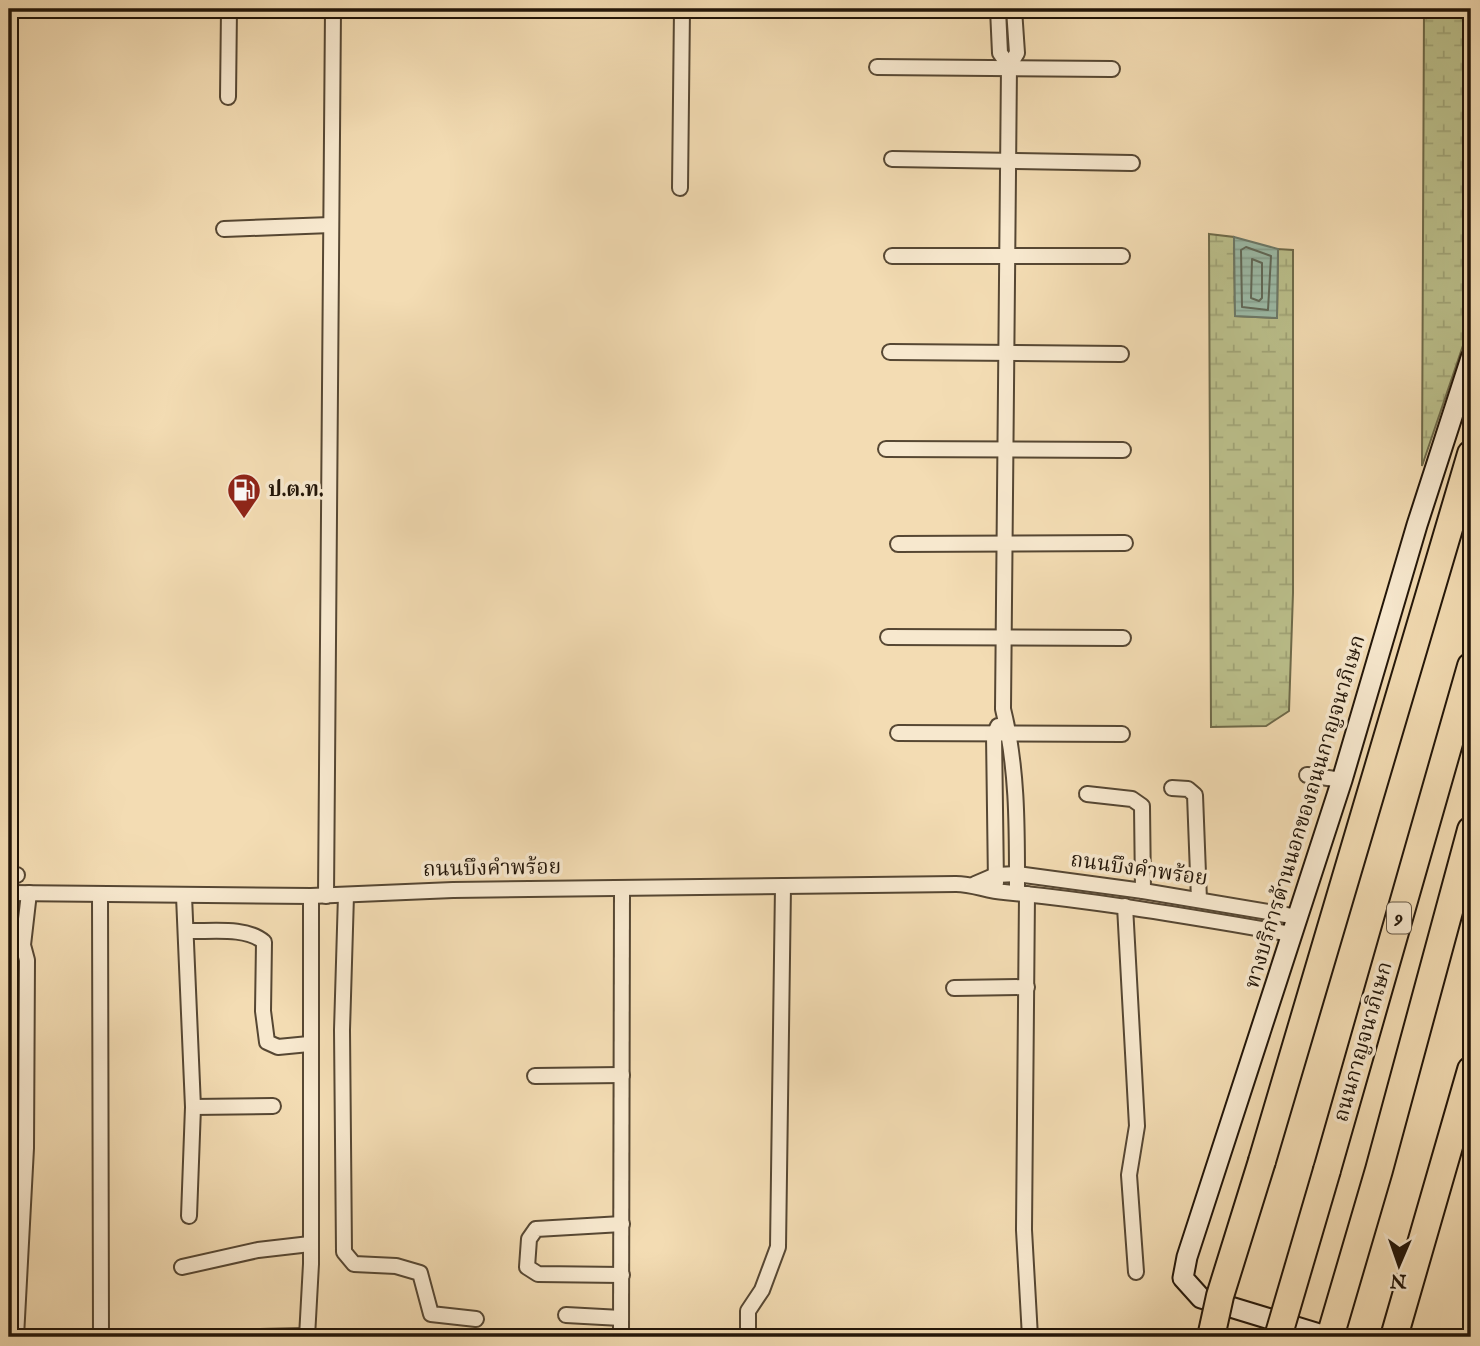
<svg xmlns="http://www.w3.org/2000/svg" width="1480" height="1346" viewBox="0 0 1480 1346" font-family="'IM FELL English','Noto Serif Thai',serif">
<defs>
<pattern id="wetland-marsh" width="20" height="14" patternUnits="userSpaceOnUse" patternTransform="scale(1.75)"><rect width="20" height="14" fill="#bbc08c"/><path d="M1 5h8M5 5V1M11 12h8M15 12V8" fill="none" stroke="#a0a477"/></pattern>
<pattern id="water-rules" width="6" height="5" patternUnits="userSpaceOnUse" patternTransform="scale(1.75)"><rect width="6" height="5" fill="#9cbca9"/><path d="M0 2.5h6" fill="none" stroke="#86a190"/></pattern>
</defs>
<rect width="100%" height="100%" fill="#f3dcb3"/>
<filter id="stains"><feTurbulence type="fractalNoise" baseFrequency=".00286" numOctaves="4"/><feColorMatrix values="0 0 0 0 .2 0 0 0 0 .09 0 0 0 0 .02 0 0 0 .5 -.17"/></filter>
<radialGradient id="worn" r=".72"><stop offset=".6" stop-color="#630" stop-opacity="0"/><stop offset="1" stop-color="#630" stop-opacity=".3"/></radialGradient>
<!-- wetland -->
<g fill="url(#wetland-marsh)" stroke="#6e6a4a" stroke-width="2">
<polygon points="1424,9 1471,9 1471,322 1422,466"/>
<polygon points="1209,234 1234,237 1235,316 1277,318 1278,249 1293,250 1293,593 1289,711 1266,726 1211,727"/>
</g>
<!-- water -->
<polygon fill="url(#water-rules)" stroke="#6b7969" stroke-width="2" points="1234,237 1278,249 1277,318 1235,316"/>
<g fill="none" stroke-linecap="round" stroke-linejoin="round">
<!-- shore -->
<g stroke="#5f6858" stroke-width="2">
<polygon points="1246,247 1271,256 1268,310 1242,307 1241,250"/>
<polygon points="1252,259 1262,263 1262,298 1259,301 1251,298"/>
</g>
<!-- street casing -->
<g stroke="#564733" stroke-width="18">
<g id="street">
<polyline points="998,9 1000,53 1009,66"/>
<path d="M 1014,9 L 1017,53 L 1009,66 L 1003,709 C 1018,769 1017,832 1017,893"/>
<polyline points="877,67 1112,69"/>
<polyline points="228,97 229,9"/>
<polyline points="892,159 1132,163"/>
<polyline points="680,188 682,9"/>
<polyline points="224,229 331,225"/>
<polyline points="892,256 1122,256"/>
<polyline points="890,352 1121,354"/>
<polyline points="886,449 1123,450"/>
<polyline points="898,544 1125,543"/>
<polyline points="888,637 1123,638"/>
<polyline points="898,733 1122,734"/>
<polyline points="1307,775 1342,780"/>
<polyline points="1172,788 1188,789 1195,795 1199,900"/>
<polyline points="1087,794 1132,799 1142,806 1143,891"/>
<polyline points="9,875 17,875"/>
<polyline points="996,883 994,735 998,726"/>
<polyline points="975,884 996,875 1017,874 1143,891 1298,917"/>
<path d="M 9,893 L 311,896 L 453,890 L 956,884 C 973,884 987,891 1004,892 C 1101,901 1196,918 1292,934"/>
<polyline points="100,894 101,1337"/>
<polyline points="1027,894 1024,1230 1030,1337"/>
<polyline points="346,895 342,1030 344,1252 354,1264 396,1266 420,1273 431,1314 476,1319"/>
<polyline points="184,896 193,1107 189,1216"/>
<polyline points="326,896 333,9"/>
<polyline points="1125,906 1137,1126 1129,1175 1136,1272"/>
<polyline points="9,929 23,945"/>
<path d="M 186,931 C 209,932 246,926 264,942 L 263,1011 L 267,1042 L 278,1047 L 309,1044"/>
<polyline points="954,988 1027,987"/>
<polyline points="535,1076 622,1075"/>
<polyline points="193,1107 273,1106"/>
<polyline points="622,1224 536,1229 529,1239 527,1267 538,1274 622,1275"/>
<polyline points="182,1267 258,1250 310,1244"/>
<polyline points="566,1315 621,1318"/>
<polyline points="16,1337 26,1148 27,960 23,945 29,893"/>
<polyline points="260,1337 307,1336"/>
<polyline points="307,1337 311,1264 311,896"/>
<polyline points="621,1337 622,889"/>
<polyline points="748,1337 748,1311 762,1290 778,1247 783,886"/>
</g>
</g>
<!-- secondary casing -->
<g stroke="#221508" stroke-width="23">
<polyline id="secondary" points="1329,1337 1201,1298 1183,1278 1187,1257 1342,780 1417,525 1471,358"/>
</g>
<!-- highway casing -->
<g stroke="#221508" stroke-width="30">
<g id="highway">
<polyline points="1262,1161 1471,454"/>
<polyline points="1327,1170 1471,666"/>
<polyline points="1330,1337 1379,1170 1471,830"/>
<polyline points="1394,1337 1471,1070"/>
</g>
</g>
<!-- street -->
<use href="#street" stroke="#f7e8ce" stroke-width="14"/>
<!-- secondary -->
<use href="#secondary" stroke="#f7e8ce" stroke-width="19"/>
<!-- highway -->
<use href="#highway" stroke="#f3dcb3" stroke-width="26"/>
<!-- highway-bridge casing -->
<g stroke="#221508" stroke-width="30" stroke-linecap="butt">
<g id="highway-bridge">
<polyline points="1211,1337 1220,1296 1262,1161"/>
<polyline points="1278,1337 1327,1170"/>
</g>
</g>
<!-- highway-bridge -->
<use href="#highway-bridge" stroke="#f3dcb3" stroke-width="26"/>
</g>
<!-- icons -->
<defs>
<g id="fuel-pin" transform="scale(1.75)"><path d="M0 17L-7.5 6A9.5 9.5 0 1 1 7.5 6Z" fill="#8f2418" stroke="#f7e8ce"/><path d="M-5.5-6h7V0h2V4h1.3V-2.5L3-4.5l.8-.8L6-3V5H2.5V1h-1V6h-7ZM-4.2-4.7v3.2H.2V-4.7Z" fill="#fff"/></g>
</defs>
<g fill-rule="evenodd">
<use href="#fuel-pin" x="244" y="490"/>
</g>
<g text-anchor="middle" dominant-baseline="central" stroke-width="7" stroke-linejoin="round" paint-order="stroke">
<!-- shield labels -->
<rect fill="#f7e8ce" stroke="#625443" stroke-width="2" x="1387" y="902.5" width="24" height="31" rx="5"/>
<g font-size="19" font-weight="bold" fill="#221508">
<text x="1399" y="918">9</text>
</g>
<!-- poi labels -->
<g font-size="21" font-weight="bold" fill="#221508" stroke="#f7e8ce" text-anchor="start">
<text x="268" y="490">ป.ต.ท.</text>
</g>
<!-- street labels -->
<g font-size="21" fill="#221508" stroke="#f7e8ce">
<text transform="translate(1306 812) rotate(-73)">ทางบริการด้านนอกของถนนกาญจนาภิเษก</text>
<text transform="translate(492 869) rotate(-1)">ถนนบึงคำพร้อย</text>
<text transform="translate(1139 870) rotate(8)">ถนนบึงคำพร้อย</text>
<text transform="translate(1364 1042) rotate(-74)">ถนนกาญจนาภิเษก</text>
</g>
</g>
<!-- margin -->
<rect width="1480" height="1346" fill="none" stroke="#f3dcb3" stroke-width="35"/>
<rect x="10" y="10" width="1459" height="1325" fill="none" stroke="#221508" stroke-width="3.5"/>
<rect x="18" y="18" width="1445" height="1311" fill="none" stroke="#221508" stroke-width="2"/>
<!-- north arrow -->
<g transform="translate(1399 1265) rotate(182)" stroke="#f7e8ce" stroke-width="5" paint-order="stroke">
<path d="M0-5L12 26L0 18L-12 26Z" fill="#221508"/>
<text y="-10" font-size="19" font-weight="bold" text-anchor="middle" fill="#221508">N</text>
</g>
<rect width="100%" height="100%" filter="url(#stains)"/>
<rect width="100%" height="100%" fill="url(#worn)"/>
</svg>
